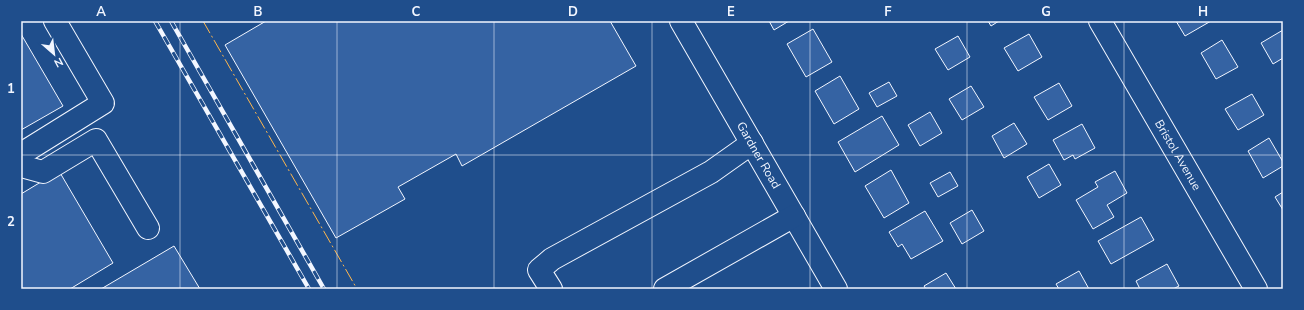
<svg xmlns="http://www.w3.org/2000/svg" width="1304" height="310" viewBox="0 0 1304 310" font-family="'Nunito Sans',sans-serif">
<rect width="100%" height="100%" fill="#1f4e8c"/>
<!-- building -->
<g fill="#3563a3" stroke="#f2f6ff">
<polygon points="266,21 610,21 636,66 462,166 456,154 398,187 405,199 336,238 225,45"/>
<polygon points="769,21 789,21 774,30"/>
<polygon points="988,21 999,21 991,26"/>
<polygon points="1176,21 1211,21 1185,36"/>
<polygon points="813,29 832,62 806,77 787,44"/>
<polygon points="1283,30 1283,58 1273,64 1261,43"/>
<polygon points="21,34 63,106 21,130"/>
<polygon points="1029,34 1042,57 1018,71 1004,48"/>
<polygon points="958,36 970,57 948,70 935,49"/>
<polygon points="1222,40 1238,67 1216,79 1201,53"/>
<polygon points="840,76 859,109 834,124 815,91"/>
<polygon points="889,82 897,96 877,107 869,93"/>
<polygon points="1059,83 1072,106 1048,120 1034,97"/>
<polygon points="971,86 984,107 962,120 949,99"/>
<polygon points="1252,94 1264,115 1238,130 1225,109"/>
<polygon points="930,112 942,133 920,146 908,125"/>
<polygon points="882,116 899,145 855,172 838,142"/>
<polygon points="1014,123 1027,144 1004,158 992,136"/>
<polygon points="1082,124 1095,148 1075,159 1073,155 1064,160 1053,140"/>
<polygon points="1269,138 1283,162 1283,166 1263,178 1248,151"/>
<polygon points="1049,164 1061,185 1039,198 1027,177"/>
<polygon points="891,170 909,203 884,218 865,186"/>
<polygon points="59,171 113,263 70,289 21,289 21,194"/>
<polygon points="1115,171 1127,193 1107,205 1114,217 1093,229 1076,200 1098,187 1095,182"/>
<polygon points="950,172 958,186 938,197 930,183"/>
<polygon points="1283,192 1283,210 1275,197"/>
<polygon points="972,210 984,231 962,244 950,223"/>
<polygon points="925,211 943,241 911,259 902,244 898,247 889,232"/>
<polygon points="1141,217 1154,240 1111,264 1098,241"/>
<polygon points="174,246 200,289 101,289"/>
<polygon points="1167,264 1179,286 1173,289 1140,289 1136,281"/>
<polygon points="1079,271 1089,289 1059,289 1056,284"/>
<polygon points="946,273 956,289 926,289 924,286"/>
</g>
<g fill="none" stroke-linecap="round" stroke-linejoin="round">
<!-- minor casing -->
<g stroke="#f2f6ff" stroke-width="24">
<g id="minor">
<path id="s1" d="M 681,21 L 836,289"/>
<path id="s2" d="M 1100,21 L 1256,289"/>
<polyline points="21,154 103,103 55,21"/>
<polyline points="21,166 43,172 96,140 148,228"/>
<polyline points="551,289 539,270 552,259 711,172 752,143"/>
<polyline points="665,289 794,216"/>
</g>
</g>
<!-- minor -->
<use href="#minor" stroke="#1f4e8c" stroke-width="22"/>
<!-- rail casing -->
<g stroke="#f2f6ff" stroke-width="4.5">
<g id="rail">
<polyline points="155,21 309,289"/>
<polyline points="171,21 324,289"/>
</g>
</g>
<!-- rail -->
<use href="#rail" stroke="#1f4e8c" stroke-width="3" stroke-dasharray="9" stroke-linecap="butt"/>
<!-- power -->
<polyline stroke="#ffb74d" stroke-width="1" stroke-dasharray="14 3 2 3" stroke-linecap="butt" points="203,21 357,289"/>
</g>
<!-- grid -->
<path fill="none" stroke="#f2f6ff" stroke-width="1" stroke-opacity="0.55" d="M 180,21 L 180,289M 337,21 L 337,289M 494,21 L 494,289M 652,21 L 652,289M 810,21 L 810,289M 967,21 L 967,289M 1124,21 L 1124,289M 21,155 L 1283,155"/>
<g text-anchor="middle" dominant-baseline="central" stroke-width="3" stroke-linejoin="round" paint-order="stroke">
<!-- street labels -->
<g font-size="12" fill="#f2f6ff" stroke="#1f4e8c">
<text stroke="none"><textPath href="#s1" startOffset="155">Gardner Road</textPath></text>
<text stroke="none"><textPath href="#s2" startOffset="155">Bristol Avenue</textPath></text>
</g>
</g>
<!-- border -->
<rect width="1304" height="310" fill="none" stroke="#1f4e8c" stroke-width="44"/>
<!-- north arrow -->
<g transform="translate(54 54) rotate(152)" stroke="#1f4e8c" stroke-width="3" paint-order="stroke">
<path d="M0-3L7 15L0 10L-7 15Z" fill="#f2f6ff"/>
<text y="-6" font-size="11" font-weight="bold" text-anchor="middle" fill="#f2f6ff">N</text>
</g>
<rect x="22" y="22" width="1260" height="266" fill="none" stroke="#f2f6ff" stroke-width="1.5"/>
<g font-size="13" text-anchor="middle" font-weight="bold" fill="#f2f6ff">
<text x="101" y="16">A</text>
<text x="258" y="16">B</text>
<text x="416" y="16">C</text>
<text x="573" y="16">D</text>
<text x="731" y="16">E</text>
<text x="888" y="16">F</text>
<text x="1046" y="16">G</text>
<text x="1203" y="16">H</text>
<text x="11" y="93">1</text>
<text x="11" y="226">2</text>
</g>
</svg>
